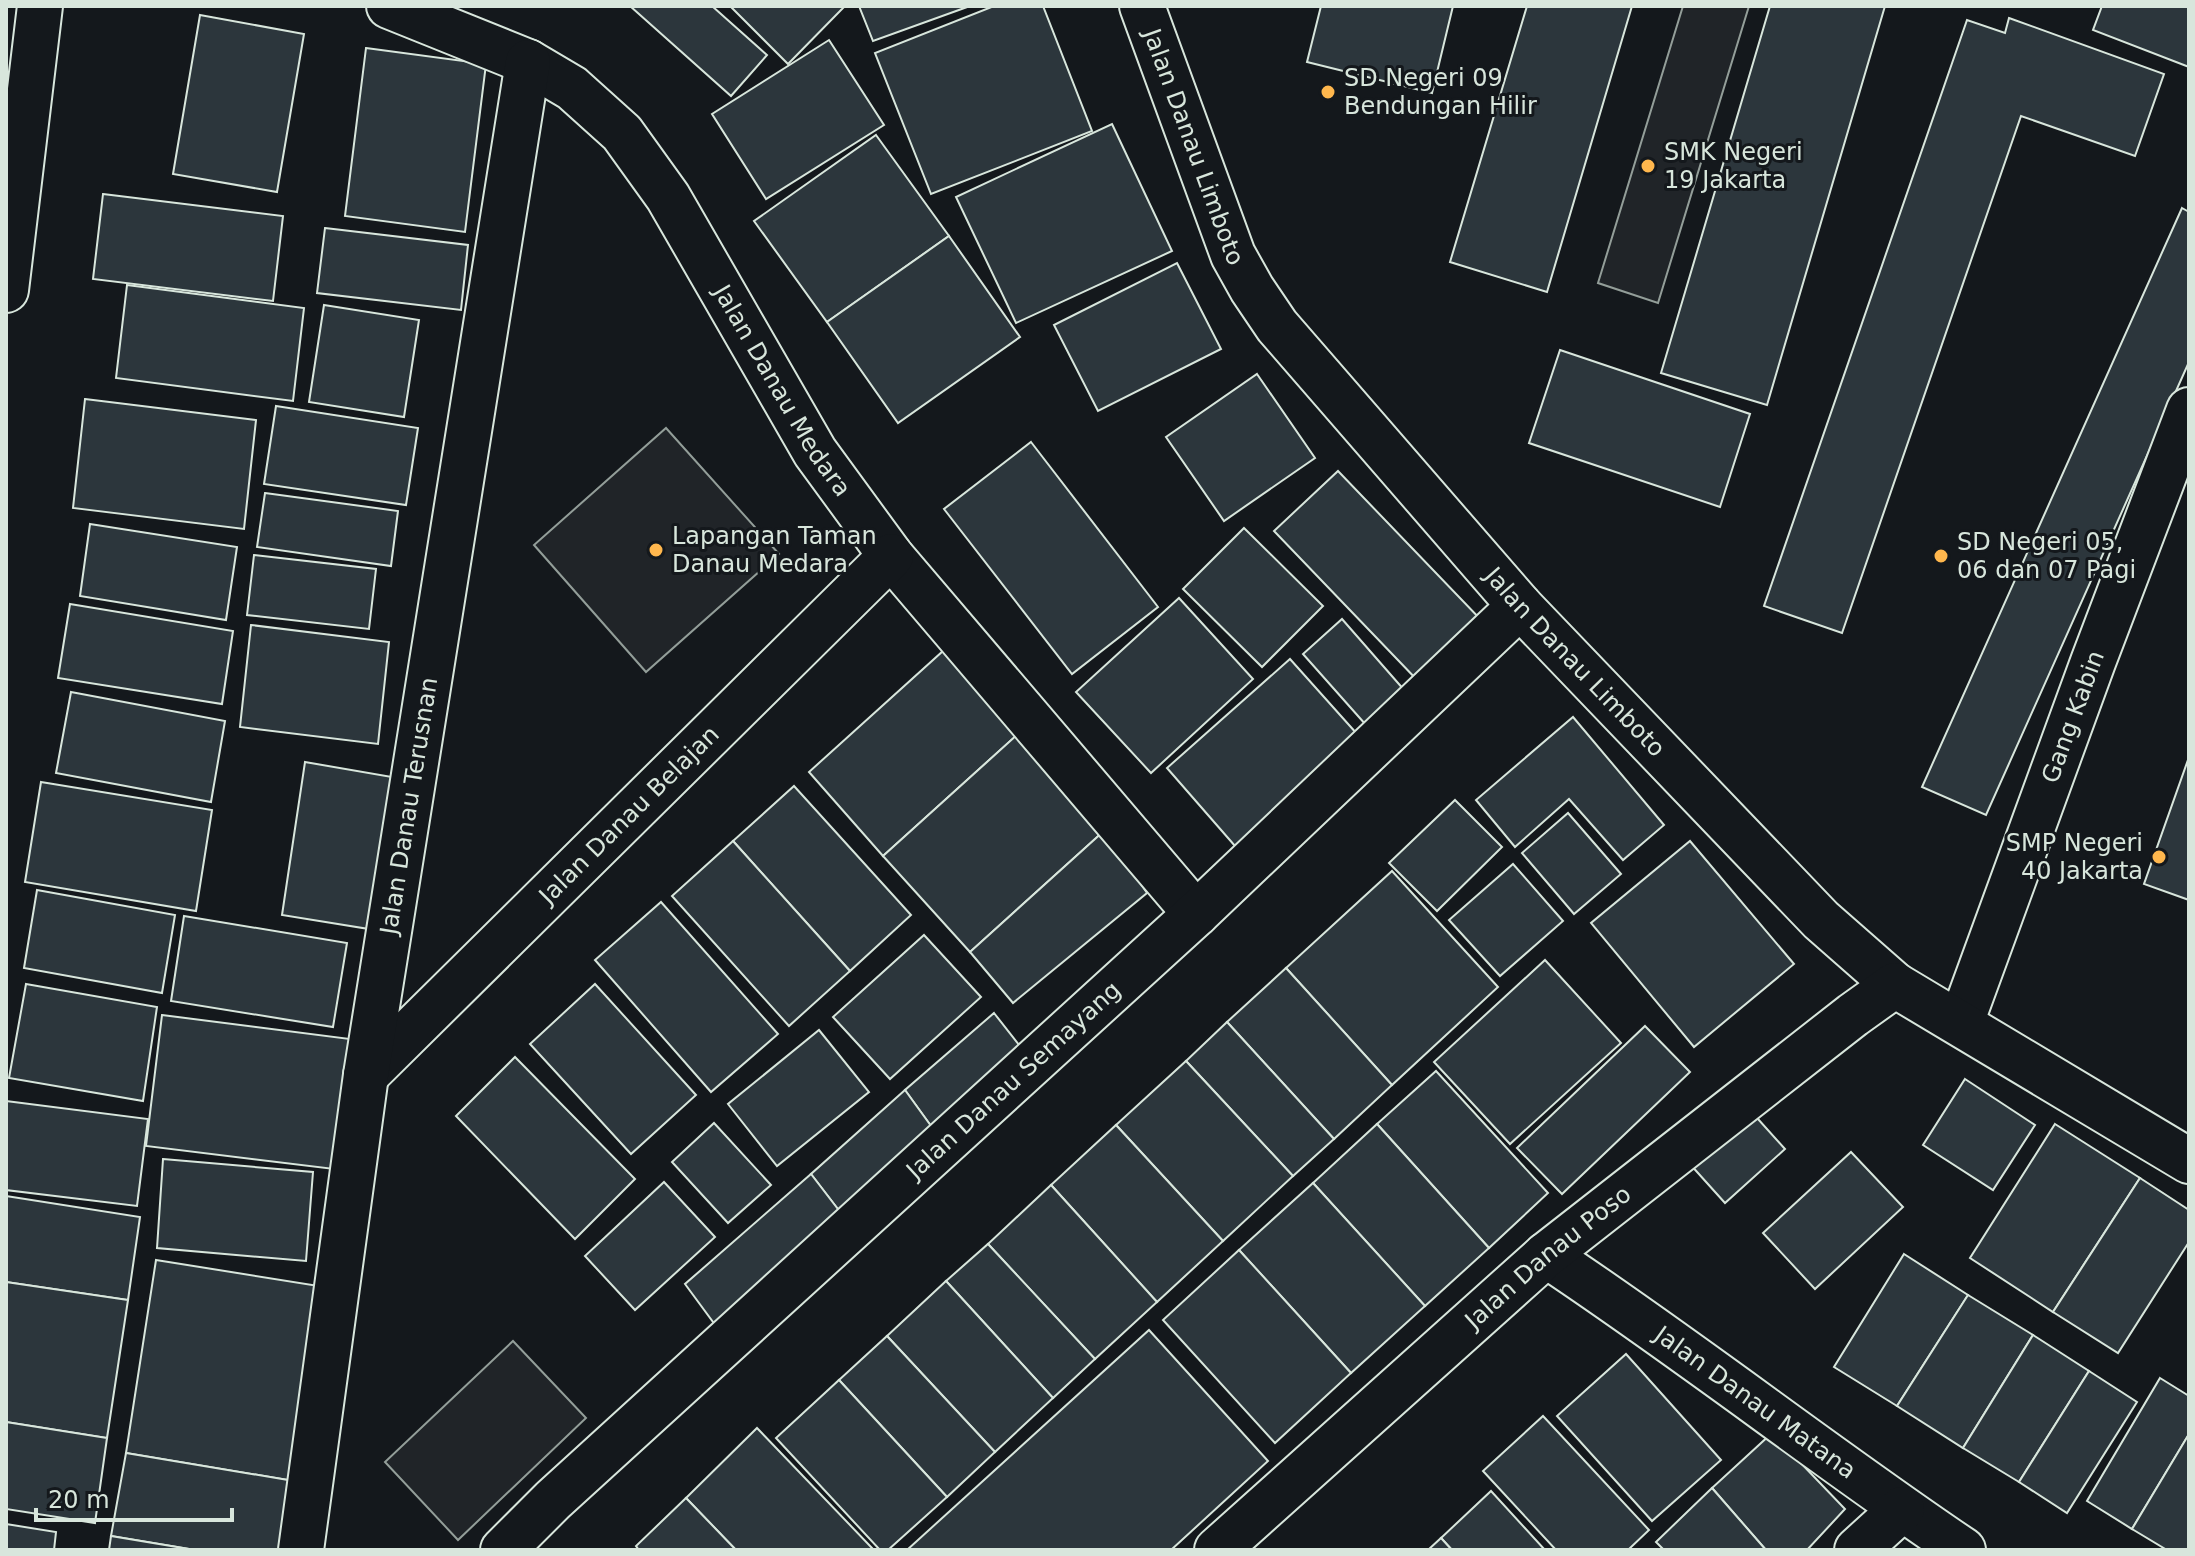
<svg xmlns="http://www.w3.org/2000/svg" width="2195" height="1556" viewBox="0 0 2195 1556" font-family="'DejaVu Sans',sans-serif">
<rect width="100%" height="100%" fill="#14181c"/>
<!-- green -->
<g fill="#202428" stroke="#939e99" stroke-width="2">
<polygon points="1683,6 1749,6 1658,303 1598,283"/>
<polygon points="666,428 779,554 646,672 534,545"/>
<polygon points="513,1341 586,1418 458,1540 385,1462"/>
</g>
<!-- building -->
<g fill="#2c363c" stroke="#d8e6dc" stroke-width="2">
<polygon points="630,6 712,6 767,55 731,96"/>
<polygon points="730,6 841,6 843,8 788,64"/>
<polygon points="859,6 970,6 873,41"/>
<polygon points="994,6 1043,6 1092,131 931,194 875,53"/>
<polygon points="1321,6 1453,6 1432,93 1307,62"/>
<polygon points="1527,6 1632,6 1547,292 1450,262"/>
<polygon points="1770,6 1885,6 1767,405 1661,373"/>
<polygon points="2102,6 2189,6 2189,67 2093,30"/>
<polygon points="200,15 304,34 277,192 173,174"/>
<polygon points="2009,18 2164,74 2135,156 2021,116 1842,633 1764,606 1967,20 2005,33"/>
<polygon points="829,40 884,125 766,199 712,114"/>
<polygon points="366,48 486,64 465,232 345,216"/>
<polygon points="1112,124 1172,251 1016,323 956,197"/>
<polygon points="876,135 949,236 827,322 754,221"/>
<polygon points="103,194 283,216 273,301 93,279"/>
<polygon points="2182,208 2189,212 2189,362 1986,815 1922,787"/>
<polygon points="325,228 468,245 461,310 317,293"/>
<polygon points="949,236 1020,337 898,423 827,322"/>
<polygon points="1177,263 1221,349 1098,411 1054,325"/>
<polygon points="127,285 304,308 293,401 116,378"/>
<polygon points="324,305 419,320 404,417 309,402"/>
<polygon points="1560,350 1750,414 1720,507 1529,443"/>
<polygon points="1257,374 1315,458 1224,521 1166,437"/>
<polygon points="85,399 256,420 244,529 73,508"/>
<polygon points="276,406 418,428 406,505 264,484"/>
<polygon points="1031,442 1158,607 1072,674 944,509"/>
<polygon points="1338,471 1484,623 1420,683 1274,531"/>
<polygon points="265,493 398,511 391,566 257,547"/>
<polygon points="90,524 237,547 226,620 80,596"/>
<polygon points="1244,528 1323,606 1262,667 1183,589"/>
<polygon points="254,555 376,569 369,629 247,615"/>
<polygon points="1179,598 1253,679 1151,773 1076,692"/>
<polygon points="70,604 233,631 222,704 58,678"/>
<polygon points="1342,619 1412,699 1374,734 1303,654"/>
<polygon points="251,625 389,642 378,744 240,727"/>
<polygon points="943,651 1018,734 883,856 809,772"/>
<polygon points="1290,659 1366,744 1242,854 1167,768"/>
<polygon points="71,692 225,721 211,802 56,773"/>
<polygon points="1573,717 1664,825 1623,860 1569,799 1515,847 1476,800"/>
<polygon points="1018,734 1105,830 970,952 883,856"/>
<polygon points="2189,757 2189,900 2144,884"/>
<polygon points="305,762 392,777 369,929 282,915"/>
<polygon points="41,782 212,810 196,911 25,882"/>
<polygon points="794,786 911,915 850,971 733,841"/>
<polygon points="1455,800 1502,847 1437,911 1389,863"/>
<polygon points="1568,813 1621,874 1574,914 1522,853"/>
<polygon points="1105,830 1147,893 1013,1003 970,952"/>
<polygon points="733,841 850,971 789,1026 672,896"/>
<polygon points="1690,841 1794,964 1694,1047 1591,923"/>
<polygon points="1513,864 1563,921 1500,976 1449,920"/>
<polygon points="1392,871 1498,987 1392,1085 1286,968"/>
<polygon points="37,890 175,915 162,993 24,968"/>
<polygon points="661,902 778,1034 711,1092 595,960"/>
<polygon points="184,916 347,943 333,1027 171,1001"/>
<polygon points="924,935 981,997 890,1079 833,1017"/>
<polygon points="1545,960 1621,1043 1510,1144 1434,1062"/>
<polygon points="1286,968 1392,1085 1334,1139 1227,1022"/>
<polygon points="26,984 157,1007 143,1101 9,1078"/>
<polygon points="595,984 696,1095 631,1154 530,1044"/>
<polygon points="994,1013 1023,1050 939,1137 905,1090"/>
<polygon points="162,1015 358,1040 342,1170 146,1146"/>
<polygon points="1227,1022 1334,1139 1293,1176 1186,1061"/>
<polygon points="1645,1026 1690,1072 1562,1194 1517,1148"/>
<polygon points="819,1030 869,1092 777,1166 728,1104"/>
<polygon points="515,1057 635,1179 575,1239 456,1116"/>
<polygon points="1186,1061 1293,1176 1223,1241 1116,1125"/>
<polygon points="1436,1071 1548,1193 1489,1248 1377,1124"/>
<polygon points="1965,1079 2035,1125 1993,1190 1923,1145"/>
<polygon points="905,1090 939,1137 844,1217 811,1174"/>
<polygon points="6,1101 148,1119 137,1206 6,1190"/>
<polygon points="1749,1109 1785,1149 1725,1203 1689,1163"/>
<polygon points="714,1123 771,1185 728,1223 672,1162"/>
<polygon points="1377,1124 1489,1248 1425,1306 1313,1183"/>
<polygon points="2055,1124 2140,1178 2053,1312 1970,1258"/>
<polygon points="1116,1125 1223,1241 1157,1302 1051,1185"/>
<polygon points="1851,1152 1903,1207 1815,1289 1763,1233"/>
<polygon points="163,1159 313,1172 306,1261 157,1248"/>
<polygon points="811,1174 844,1217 716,1326 685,1284"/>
<polygon points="2140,1178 2189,1210 2189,1242 2118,1353 2053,1312"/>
<polygon points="664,1182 715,1237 635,1310 585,1256"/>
<polygon points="1313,1183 1425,1306 1351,1373 1239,1250"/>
<polygon points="1051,1185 1157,1302 1095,1359 988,1244"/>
<polygon points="6,1196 140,1217 128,1300 6,1282"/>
<polygon points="988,1244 1095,1359 1053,1398 946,1281"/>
<polygon points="1239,1250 1351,1373 1275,1443 1163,1320"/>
<polygon points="1904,1254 1968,1295 1897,1406 1834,1367"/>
<polygon points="156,1260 325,1287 294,1481 126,1453"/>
<polygon points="946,1281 1053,1398 995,1452 887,1336"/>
<polygon points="6,1282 128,1300 107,1438 6,1422"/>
<polygon points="1968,1295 2033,1335 1963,1448 1897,1406"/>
<polygon points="1149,1330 1268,1461 1171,1550 907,1550"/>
<polygon points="2033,1335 2089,1371 2019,1482 1963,1448"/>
<polygon points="887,1336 995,1452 947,1497 839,1380"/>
<polygon points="1626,1354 1721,1460 1652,1521 1557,1416"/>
<polygon points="2089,1371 2137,1402 2067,1513 2019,1482"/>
<polygon points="2160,1378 2189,1396 2189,1434 2132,1529 2087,1501"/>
<polygon points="839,1380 947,1497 888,1550 880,1550 776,1438"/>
<polygon points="1543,1416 1649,1530 1628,1550 1556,1550 1483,1471"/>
<polygon points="6,1422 107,1438 95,1523 6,1509"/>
<polygon points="757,1428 872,1548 870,1550 736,1550 686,1498"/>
<polygon points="1772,1433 1845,1509 1807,1550 1766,1550 1712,1488"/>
<polygon points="2189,1434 2189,1550 2167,1550 2132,1529"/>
<polygon points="126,1453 294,1481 283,1550 195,1550 111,1536"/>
<polygon points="1712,1488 1766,1550 1664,1550 1656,1542"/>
<polygon points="1491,1491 1545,1550 1452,1550 1441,1538"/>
<polygon points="686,1498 736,1550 639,1550 636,1546"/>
<polygon points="6,1524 56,1532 54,1550 6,1550"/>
<polygon points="111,1536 195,1550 109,1550"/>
<polygon points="1441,1538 1452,1550 1428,1550"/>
</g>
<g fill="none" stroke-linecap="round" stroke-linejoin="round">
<!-- street casing -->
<g stroke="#d8e6dc" stroke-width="48">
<g id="street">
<path id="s1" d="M 389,6 L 528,62 L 572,88 L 622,133 L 668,197 L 815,452 L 891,556 L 1196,914"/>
<path id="s2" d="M 1142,6 L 1233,255 L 1252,289 L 1277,326 L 1520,606 L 1821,920 L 1895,985"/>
<polyline points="6,290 40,6"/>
<path id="s3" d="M 1961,1023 L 2093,662 L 2189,410"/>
<path id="s4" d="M 366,1075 L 891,556"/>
<path id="s5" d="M 1546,1255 C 1688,1349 1822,1455 1963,1550"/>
<path id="s6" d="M 301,1550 L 366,1075 L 528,62"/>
<path id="s7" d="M 503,1550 L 553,1500 L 1196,914 L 1520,606"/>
<polyline points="1857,1550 1902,1509"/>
</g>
</g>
<!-- secondary casing -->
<g stroke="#d8e6dc" stroke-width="48">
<g id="secondary">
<path id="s8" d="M 1217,1550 L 1546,1255 L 1853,1015 L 1895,985 L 2189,1161"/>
</g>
</g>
<!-- street -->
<use href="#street" stroke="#14181c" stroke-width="44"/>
<!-- secondary -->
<use href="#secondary" stroke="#14181c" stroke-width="44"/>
</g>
<!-- markers -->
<g fill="#ffb74d" stroke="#14181c" stroke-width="3">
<circle cx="1328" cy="92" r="8"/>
<circle cx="1648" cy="166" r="8"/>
<circle cx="656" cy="550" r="8"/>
<circle cx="1941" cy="556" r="8"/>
<circle cx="2159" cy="857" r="8"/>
</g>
<g text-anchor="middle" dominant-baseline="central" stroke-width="6" stroke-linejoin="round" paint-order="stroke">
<!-- poi labels -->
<g font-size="24" fill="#d8e6dc" stroke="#14181c" text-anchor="start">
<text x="1344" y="78">SD Negeri 09<tspan x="1344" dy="28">Bendungan Hilir</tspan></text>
<text x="1664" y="152">SMK Negeri<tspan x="1664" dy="28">19 Jakarta</tspan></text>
<text x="672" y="536">Lapangan Taman<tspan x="672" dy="28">Danau Medara</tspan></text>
<text x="1957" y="542">SD Negeri 05,<tspan x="1957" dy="28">06 dan 07 Pagi</tspan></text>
<text x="2143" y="843" text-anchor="end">SMP Negeri<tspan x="2143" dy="28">40 Jakarta</tspan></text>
</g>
<!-- street labels -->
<g font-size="24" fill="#d8e6dc" stroke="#14181c">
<text stroke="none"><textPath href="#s2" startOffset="150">Jalan Danau Limboto</textPath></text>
<text stroke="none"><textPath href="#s1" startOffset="572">Jalan Danau Medara</textPath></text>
<text stroke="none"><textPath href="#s2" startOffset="798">Jalan Danau Limboto</textPath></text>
<text stroke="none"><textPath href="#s3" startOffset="326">Gang Kabin</textPath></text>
<text stroke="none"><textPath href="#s6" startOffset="752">Jalan Danau Terusnan</textPath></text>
<text stroke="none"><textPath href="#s4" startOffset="370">Jalan Danau Belajan</textPath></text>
<text stroke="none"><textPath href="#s7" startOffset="694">Jalan Danau Semayang</textPath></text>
<text stroke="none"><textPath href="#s8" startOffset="442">Jalan Danau Poso</textPath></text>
<text stroke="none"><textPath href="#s5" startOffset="256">Jalan Danau Matana</textPath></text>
</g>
</g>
<!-- border -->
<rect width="2195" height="1556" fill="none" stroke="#d8e6dc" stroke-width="16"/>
<!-- scale -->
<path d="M36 1508v12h196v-12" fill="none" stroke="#d8e6dc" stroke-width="4"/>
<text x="48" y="1508" font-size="24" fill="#d8e6dc" stroke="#14181c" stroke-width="6" paint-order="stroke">20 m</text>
</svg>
